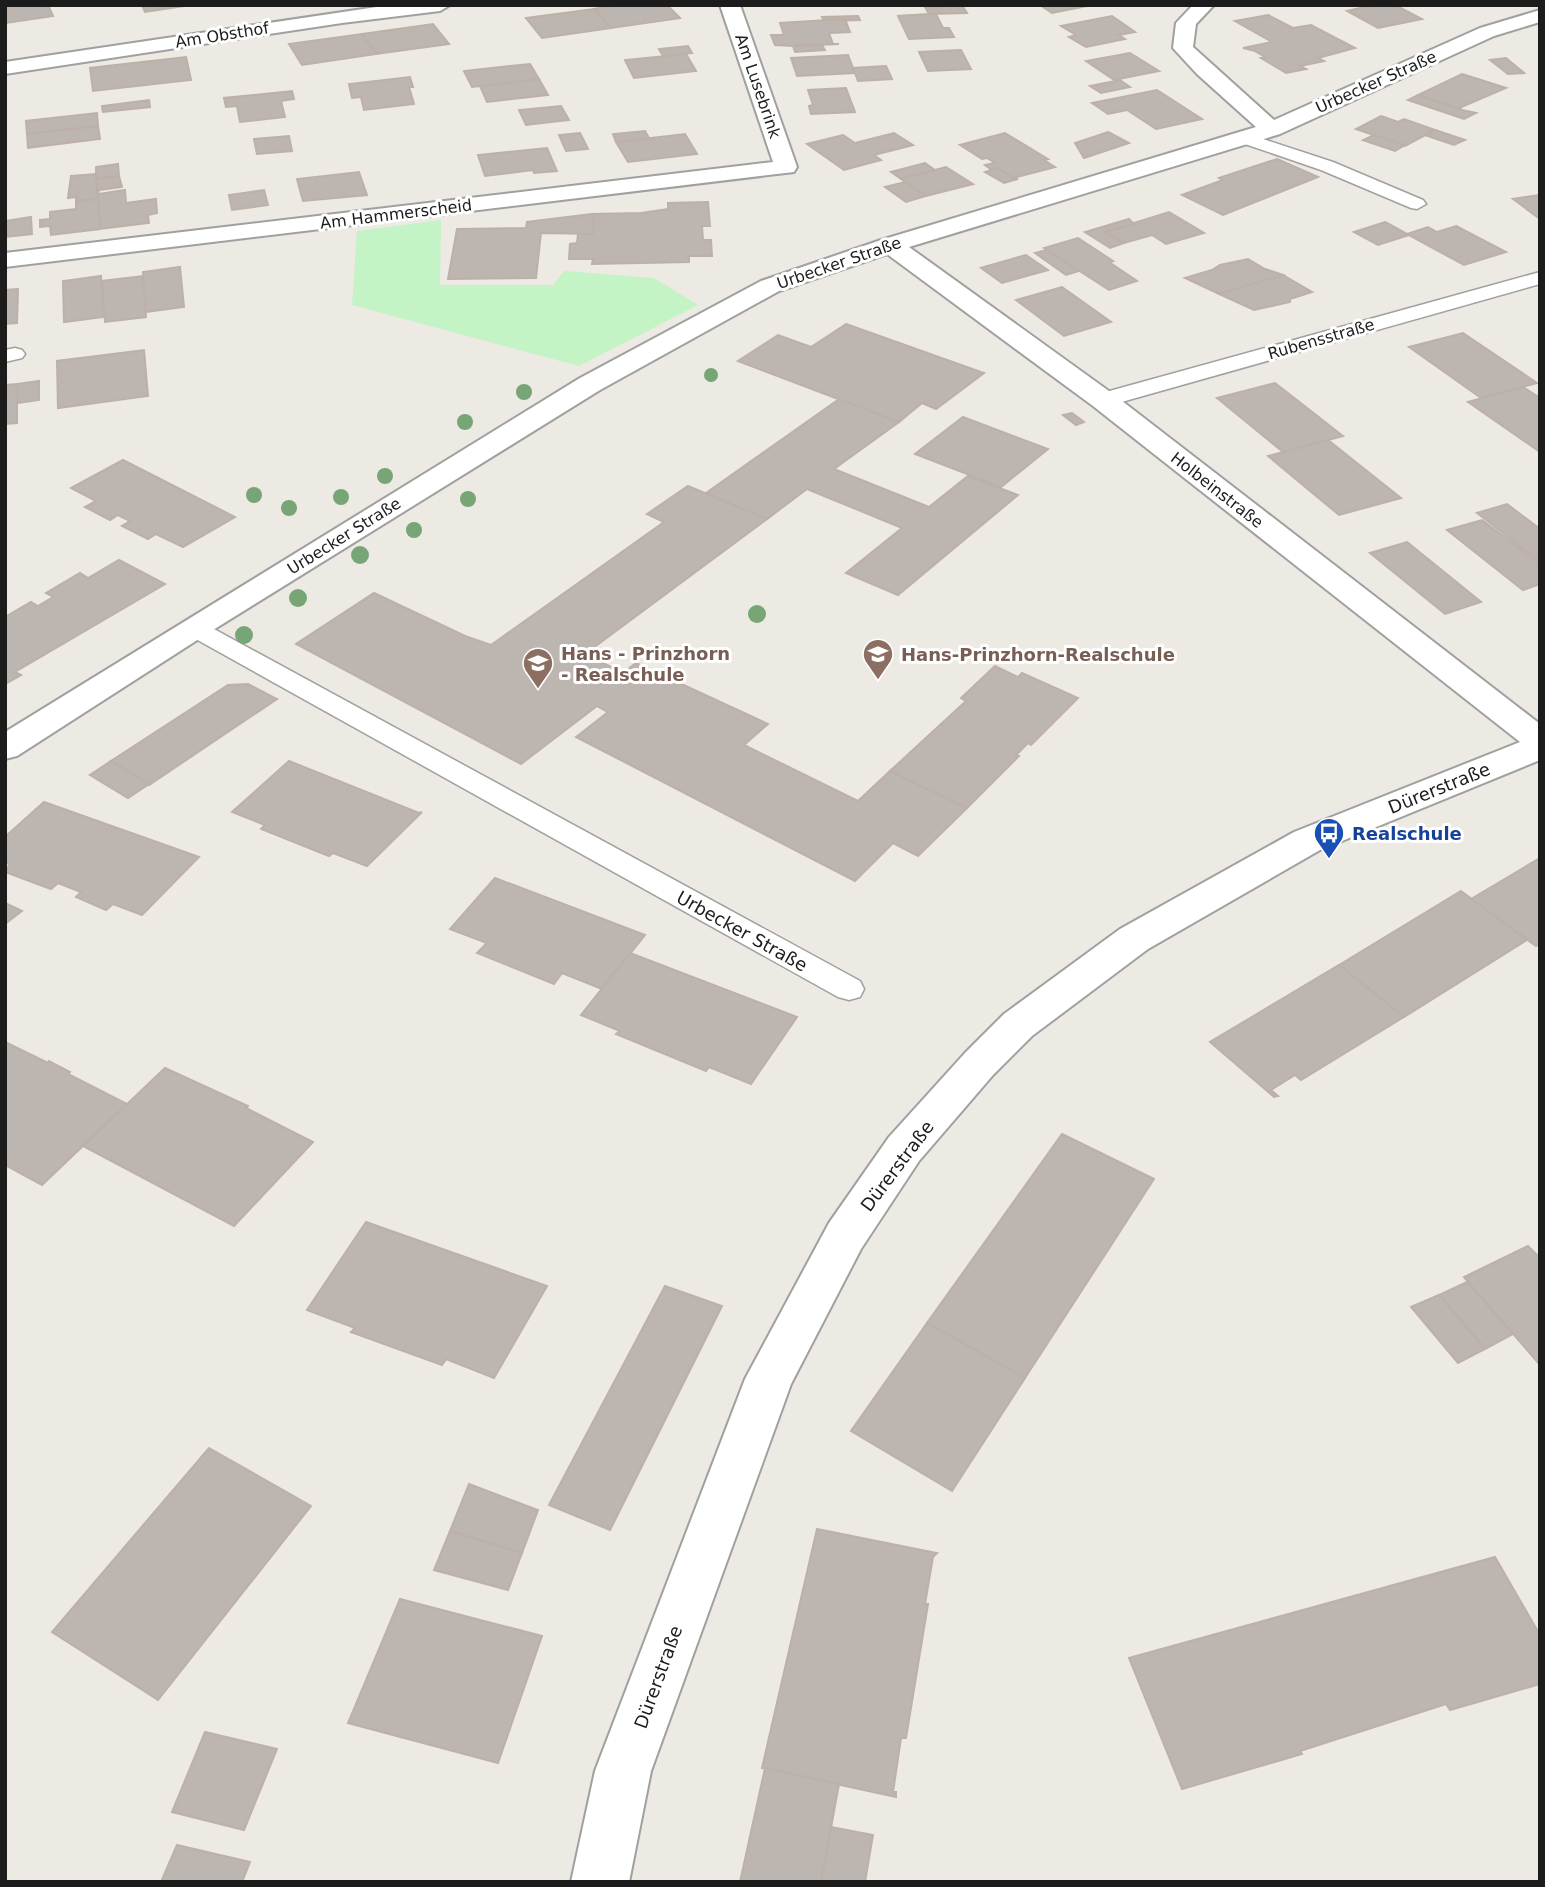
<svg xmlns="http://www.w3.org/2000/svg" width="1545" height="1887" viewBox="0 0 1545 1887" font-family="'DejaVu Sans',sans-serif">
<rect width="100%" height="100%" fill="#ede9e3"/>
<!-- park -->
<polygon fill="#c4f3c6" points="441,220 440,285 553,285 564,271 654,278 698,305 579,366 352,305 357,231"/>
<!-- building -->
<g fill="#bdb5b0" stroke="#bdb0a7" stroke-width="2">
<polygon points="5,5 48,5 53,16 5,23"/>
<polygon points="142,5 191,5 145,12"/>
<polygon points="617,5 667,5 680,18 611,28 594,9"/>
<polygon points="962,5 967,13 929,14 925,7"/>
<polygon points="1040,5 1092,5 1052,13"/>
<polygon points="1374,5 1395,5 1422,19 1378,28 1347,11"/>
<polygon points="594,9 611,28 542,38 526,18"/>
<polygon points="929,14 936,14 943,28 949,28 954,37 909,39 898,16"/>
<polygon points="1268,15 1293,28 1311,25 1355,48 1318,58 1324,61 1300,66 1306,69 1286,73 1261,58 1266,57 1255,51 1243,48 1272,42 1235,21"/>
<polygon points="858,16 860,20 824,21 822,17"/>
<polygon points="1112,16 1135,32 1119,35 1125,39 1086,47 1069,37 1076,35 1061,26"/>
<polygon points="845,19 850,32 829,33 833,44 839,44 793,46 775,45 771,35 784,35 780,23"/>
<polygon points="433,24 449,44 376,54 362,34"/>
<polygon points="362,34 376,54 302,65 289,44"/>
<polygon points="822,45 825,50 795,52 793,46"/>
<polygon points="688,46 692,53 663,56 659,49"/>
<polygon points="961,50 971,69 928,71 919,52"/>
<polygon points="1130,53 1159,71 1114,80 1086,61"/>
<polygon points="686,54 696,71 634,78 625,60"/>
<polygon points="848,55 855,73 797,76 791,58"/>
<polygon points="186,57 191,80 93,91 90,68"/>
<polygon points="1506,58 1524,73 1508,74 1490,60"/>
<polygon points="530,64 539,79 472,87 464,71"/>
<polygon points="886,66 892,79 858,81 853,68"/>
<polygon points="1462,74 1506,88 1459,108 1462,110 1418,95"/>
<polygon points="410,77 413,87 409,87 414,104 364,110 361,97 352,98 349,84"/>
<polygon points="539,79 548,95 487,102 480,86"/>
<polygon points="1120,80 1130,87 1101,93 1090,86"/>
<polygon points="846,88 855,112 811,114 809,106 813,105 808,90"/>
<polygon points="1157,90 1202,119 1156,129 1127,110 1108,114 1092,103"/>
<polygon points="292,91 294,99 281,101 285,117 240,122 237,106 226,107 224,98"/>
<polygon points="1418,95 1462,110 1476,113 1464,119 1408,100"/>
<polygon points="149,100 150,107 103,112 102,106"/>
<polygon points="561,106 569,120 526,125 519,110"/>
<polygon points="97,113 98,126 27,134 26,121"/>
<polygon points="1381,116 1398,122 1404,119 1435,130 1405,146 1356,129"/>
<polygon points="98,126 100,139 28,148 27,134"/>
<polygon points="1435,130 1465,140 1454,145 1425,135"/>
<polygon points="645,131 649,138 616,142 613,134"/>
<polygon points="1108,132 1129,143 1084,158 1075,143"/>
<polygon points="580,133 588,149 566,151 559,135"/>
<polygon points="894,133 913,145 874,155 881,160 844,170 807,144 843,135 855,143"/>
<polygon points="1005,133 1048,159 1044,160 1055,167 1013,178 997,168 992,170 985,165 995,163 987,158 982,159 960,145"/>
<polygon points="685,134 697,154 628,162 616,142"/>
<polygon points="1374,135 1405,145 1395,151 1363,140"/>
<polygon points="289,136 292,151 257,154 254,139"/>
<polygon points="547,148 557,171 534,173 533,170 485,176 478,155"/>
<polygon points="1277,159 1318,177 1223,215 1182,195 1223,180 1219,178"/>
<polygon points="925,163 935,170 901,179 891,172"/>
<polygon points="118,164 119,176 96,179 96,167"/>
<polygon points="946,167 973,184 926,196 901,179"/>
<polygon points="997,168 1013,178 1018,179 1004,183 985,172"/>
<polygon points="359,172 367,195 303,201 297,179"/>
<polygon points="96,174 98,199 76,201 76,197 68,198 71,176"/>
<polygon points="119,176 122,187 99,190 98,194 96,179"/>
<polygon points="905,182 926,196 906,202 885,187"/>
<polygon points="125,190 126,203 156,199 157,213 148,215 149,223 100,229 98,194"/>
<polygon points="264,190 268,205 232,210 229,195"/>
<polygon points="1540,195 1540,219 1513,199"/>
<polygon points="98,199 100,229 51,235 50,226 40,227 40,220 50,219 50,212 76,209 76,201"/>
<polygon points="708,202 710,226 702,226 703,240 711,240 712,256 689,256 689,262 592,264 593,259 569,259 570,244 577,243 578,234 593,234 593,214 641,213 668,209 668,203"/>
<polygon points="1169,212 1204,233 1166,244 1152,235 1124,243 1105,232"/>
<polygon points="593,214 593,234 541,233 536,278 448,279 457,229 526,228 527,222"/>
<polygon points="31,217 32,234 5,237 5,221"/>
<polygon points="1129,219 1134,224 1105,232 1124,243 1110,248 1085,232"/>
<polygon points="1385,222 1409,235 1378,245 1354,232"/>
<polygon points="1456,226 1506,252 1464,265 1407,234 1428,227 1437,232"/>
<polygon points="1078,238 1113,261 1109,262 1137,281 1109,290 1044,248"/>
<polygon points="1047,250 1079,271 1066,275 1035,253"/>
<polygon points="1026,255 1048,270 1002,283 981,268"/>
<polygon points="1248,259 1265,269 1283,275 1219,294 1185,278 1212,270 1220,265"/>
<polygon points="180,267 184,307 145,312 143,272"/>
<polygon points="1283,275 1312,292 1290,299 1290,302 1254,310 1219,294"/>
<polygon points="101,276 104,317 64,322 63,281"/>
<polygon points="143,276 146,317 105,322 102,281"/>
<polygon points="1062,287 1111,322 1064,336 1016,300"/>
<polygon points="18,289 17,323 5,324 5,290"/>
<polygon points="846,324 984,373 936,409 922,403 899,422 738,361 778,335 811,347"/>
<polygon points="1463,333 1537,383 1481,398 1409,347"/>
<polygon points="144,350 148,396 58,408 57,361"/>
<polygon points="39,381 39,400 17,403 17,384"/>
<polygon points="1275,383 1343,436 1283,452 1217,398"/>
<polygon points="17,384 17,423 5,424 5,385"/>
<polygon points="1523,387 1540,398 1540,452 1468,402"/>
<polygon points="839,399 899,422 834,469 929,507 968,476 1018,495 898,595 846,573 902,528 807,489 767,519 706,493"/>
<polygon points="1072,413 1084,422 1076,425 1063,415"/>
<polygon points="963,417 1048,449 1001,487 915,454"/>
<polygon points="1328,440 1401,498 1339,515 1268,456"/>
<polygon points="123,460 235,517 183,547 156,534 148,539 122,526 130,521 118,515 110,520 85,507 96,501 71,488"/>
<polygon points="688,486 767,519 585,654 623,673 636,663 768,724 744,745 858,801 890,771 967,808 918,856 893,843 855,881 576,737 608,712 597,706 521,764 296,644 374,593 465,636 491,645 664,522 647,514"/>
<polygon points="1507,504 1540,529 1540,562 1477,513"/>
<polygon points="1482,520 1540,564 1540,584 1523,590 1447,530"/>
<polygon points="1407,542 1481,602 1445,614 1370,553"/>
<polygon points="119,560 165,584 15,672 21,675 5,684 5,617 31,602 38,606 53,597 46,593 80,573 88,578"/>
<polygon points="995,666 1018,677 1022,673 1078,698 1031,745 1028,743 1016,755 1019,756 967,808 890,771 966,701 961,698"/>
<polygon points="248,684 277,699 149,785 111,761 228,685"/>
<polygon points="111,761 149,784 128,798 90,775"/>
<polygon points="289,761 419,813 422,812 367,866 333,853 329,856 261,829 265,825 232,812"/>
<polygon points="44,802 199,857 142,915 113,904 106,910 76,897 81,892 58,883 51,889 5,872 10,864 5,862 5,837"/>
<polygon points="1540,858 1540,944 1536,946 1471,899"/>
<polygon points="495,878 645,935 602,989 562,973 554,984 477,953 487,943 450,929"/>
<polygon points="1461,891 1527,940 1404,1017 1339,965"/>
<polygon points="5,903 22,911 5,924"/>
<polygon points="630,953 797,1017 751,1084 709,1067 706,1071 616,1034 620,1031 581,1015"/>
<polygon points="1339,965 1404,1017 1301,1080 1295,1075 1271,1090 1278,1096 1274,1097 1210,1042"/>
<polygon points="5,1042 48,1063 49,1061 70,1072 68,1074 127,1104 42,1185 5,1165"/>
<polygon points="165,1068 248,1106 246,1108 313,1142 234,1226 83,1146"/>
<polygon points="1062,1134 1154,1179 1025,1378 927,1323"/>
<polygon points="366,1222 547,1286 494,1378 446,1359 442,1365 351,1332 355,1328 307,1310"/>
<polygon points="1528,1246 1540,1258 1540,1365 1464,1277"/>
<polygon points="1467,1282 1513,1334 1485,1349 1439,1295"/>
<polygon points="665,1286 722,1306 610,1530 549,1505"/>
<polygon points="1439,1295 1485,1349 1458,1363 1411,1307"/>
<polygon points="927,1323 1025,1378 952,1491 851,1431"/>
<polygon points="209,1448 311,1506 158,1700 52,1632"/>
<polygon points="469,1484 538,1510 522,1553 450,1531"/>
<polygon points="817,1529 937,1553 933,1557 925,1604 928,1604 906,1738 901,1738 893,1792 896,1792 896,1797 762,1768"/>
<polygon points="450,1531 522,1553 508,1590 434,1570"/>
<polygon points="1495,1557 1540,1635 1540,1684 1450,1710 1446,1704 1300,1751 1302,1754 1182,1789 1129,1658"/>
<polygon points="400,1599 542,1636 498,1763 348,1723"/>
<polygon points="205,1732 277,1749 244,1830 172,1812"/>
<polygon points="765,1768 839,1784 821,1882 740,1882"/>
<polygon points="831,1827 873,1835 865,1882 821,1882"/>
<polygon points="177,1845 250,1862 242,1882 161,1882"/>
</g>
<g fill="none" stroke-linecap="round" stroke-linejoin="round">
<!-- service casing -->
<g stroke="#a0a0a0" stroke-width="3">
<g id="service">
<polygon points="1245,133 1333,162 1423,200 1426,204 1417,209 1411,208 1321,170 1239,142 1236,138"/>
<polygon points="1540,272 1540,284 1111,405 1095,405 1092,400 1095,395"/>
<polygon points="15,348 22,350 25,354 22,358 5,362 5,350"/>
<polygon points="194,621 203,623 860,981 864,989 860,997 849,1000 838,997 185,633 182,628 185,623"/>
</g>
</g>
<!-- minor casing -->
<g stroke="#a0a0a0" stroke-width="4">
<g id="minor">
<polygon points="390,5 450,5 440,11 342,23 5,74 5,62"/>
<polygon points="720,5 740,5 797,167 794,172 5,267 5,253 773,162"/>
<polygon points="1193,5 1214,5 1196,24 1193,47 1274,120 1480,28 1540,10 1540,22 1494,36 1280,134 909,247 1113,394 1540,724 1540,760 1320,850 1148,949 1032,1036 993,1075 919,1161 861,1249 791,1384 651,1771 629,1882 571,1882 595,1771 745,1379 829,1223 889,1137 965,1053 1004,1014 1120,929 1294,832 1520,742 1093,406 887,254 779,291 600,390 205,635 17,756 5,759 5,732 580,378 761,281 881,240 1256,127 1197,74 1173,48 1176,23"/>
</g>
</g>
<!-- service -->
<use href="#service" fill="#fff" fill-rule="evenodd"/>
<!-- minor -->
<use href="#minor" fill="#fff" fill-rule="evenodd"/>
</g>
<!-- trees -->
<g fill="#77a575">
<circle cx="711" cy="375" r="7"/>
<circle cx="524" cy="392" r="8"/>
<circle cx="465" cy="422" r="8"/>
<circle cx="385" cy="476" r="8"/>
<circle cx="254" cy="495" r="8"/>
<circle cx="341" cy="497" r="8"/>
<circle cx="468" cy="499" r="8"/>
<circle cx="289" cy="508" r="8"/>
<circle cx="414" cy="530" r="8"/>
<circle cx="360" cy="555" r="9"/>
<circle cx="298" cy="598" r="9"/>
<circle cx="757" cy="614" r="9"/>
<circle cx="244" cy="635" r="9"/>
</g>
<!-- icons -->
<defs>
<g id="school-pin" transform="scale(1.575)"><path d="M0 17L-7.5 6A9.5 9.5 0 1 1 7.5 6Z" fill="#8d6e63" stroke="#fff"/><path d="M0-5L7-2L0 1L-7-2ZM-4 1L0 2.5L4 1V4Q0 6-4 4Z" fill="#fff"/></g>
<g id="bus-pin" transform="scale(1.575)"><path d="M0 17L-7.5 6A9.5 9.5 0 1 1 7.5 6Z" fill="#1a4fb4" stroke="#fff"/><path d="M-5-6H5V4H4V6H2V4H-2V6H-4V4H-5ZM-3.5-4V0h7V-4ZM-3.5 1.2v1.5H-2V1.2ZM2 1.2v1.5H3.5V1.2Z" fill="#fff"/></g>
</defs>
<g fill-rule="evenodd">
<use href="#school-pin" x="878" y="654"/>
<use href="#school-pin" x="538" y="663"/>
<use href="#bus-pin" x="1329" y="833"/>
</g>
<g text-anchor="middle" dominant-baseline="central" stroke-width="6" stroke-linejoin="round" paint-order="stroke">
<!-- far-street labels -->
<g font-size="16" fill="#1c1c1c" stroke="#fff">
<text transform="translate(222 35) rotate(-9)">Am Obsthof</text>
<text transform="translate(1376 82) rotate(-24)">Urbecker Straße</text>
<text transform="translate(758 86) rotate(71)">Am Lusebrink</text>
<text transform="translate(396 214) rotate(-7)">Am Hammerscheid</text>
<text transform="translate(839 263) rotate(-19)">Urbecker Straße</text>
<text transform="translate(1321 339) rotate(-16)">Rubensstraße</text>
<text transform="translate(1217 490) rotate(38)">Holbeinstraße</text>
<text transform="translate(344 536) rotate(-32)">Urbecker Straße</text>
</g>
<!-- education labels -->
<g font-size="18" font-weight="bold" fill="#785e54" stroke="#fff" text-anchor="start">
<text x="561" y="653">Hans - Prinzhorn<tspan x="561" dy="21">- Realschule</tspan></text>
<text x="901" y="654">Hans-Prinzhorn-Realschule</text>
</g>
<!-- street labels -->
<g font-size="18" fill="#1c1c1c" stroke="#fff">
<text transform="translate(1439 788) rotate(-22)">Dürerstraße</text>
<text transform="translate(742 931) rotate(29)">Urbecker Straße</text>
<text transform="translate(897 1166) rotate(-53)">Dürerstraße</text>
<text transform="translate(658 1677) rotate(-70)">Dürerstraße</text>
</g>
<!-- transit labels -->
<g font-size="18" font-weight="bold" fill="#164399" stroke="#fff" text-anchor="start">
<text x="1352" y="833">Realschule</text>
</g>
</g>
<!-- border -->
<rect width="1545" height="1887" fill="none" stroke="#1c1c1c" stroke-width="14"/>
</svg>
